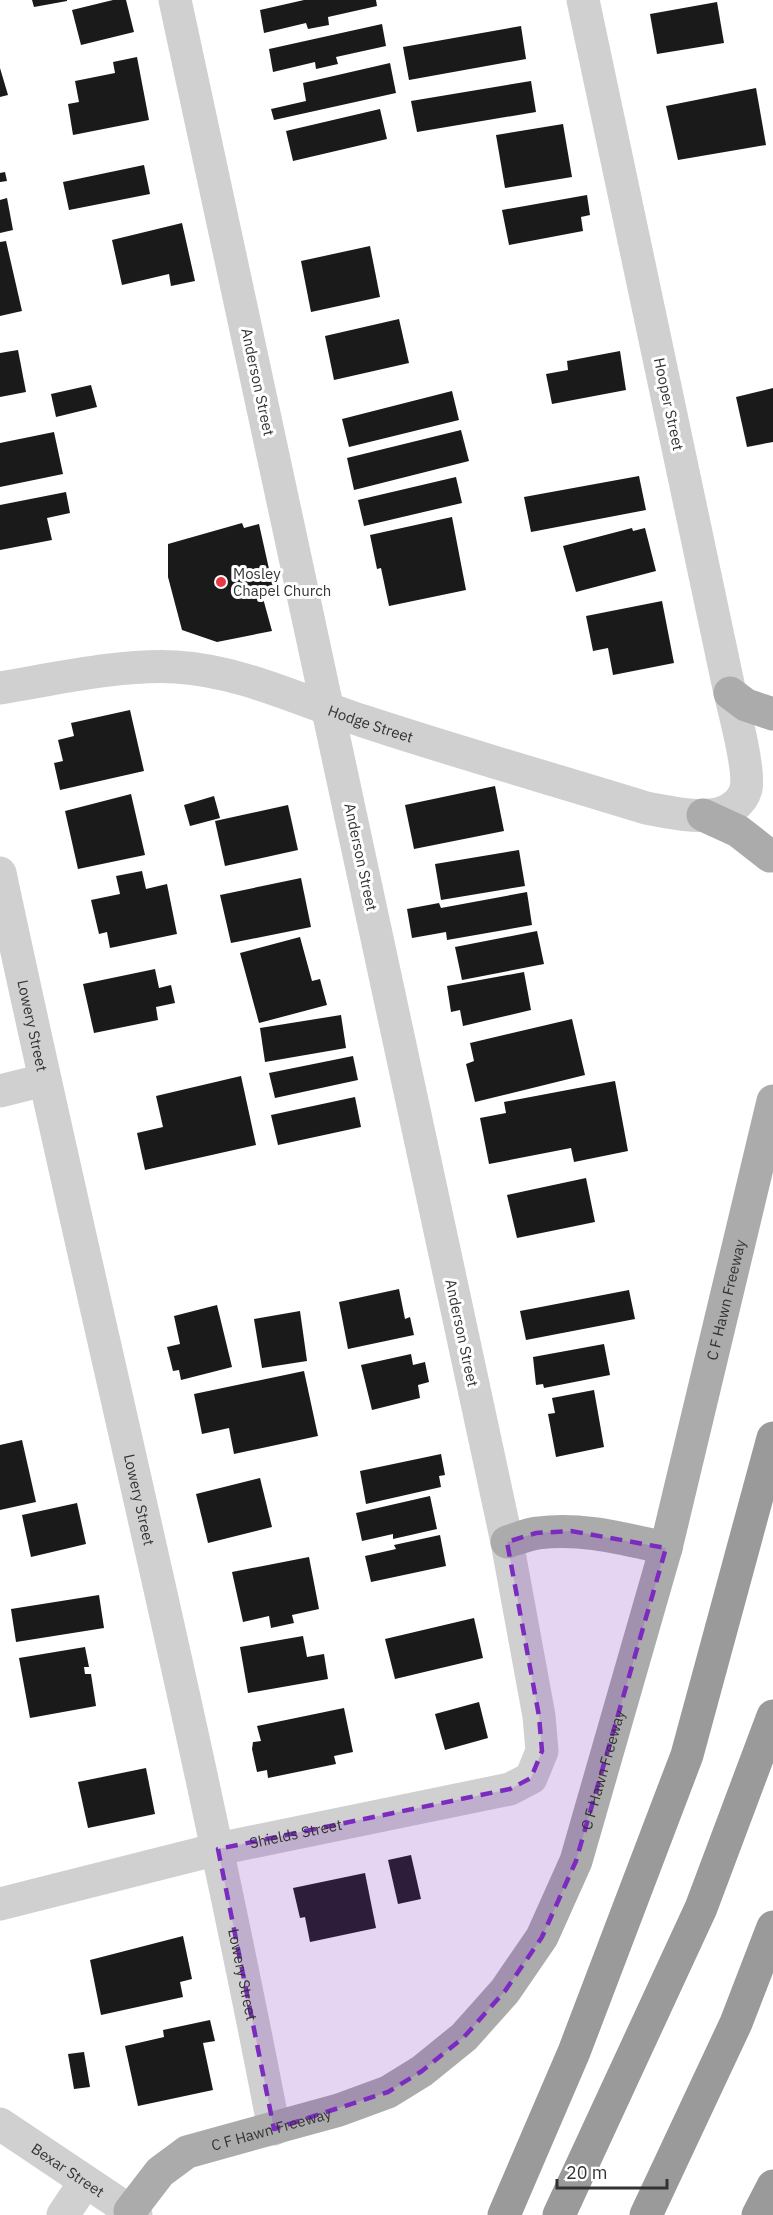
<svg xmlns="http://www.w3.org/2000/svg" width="773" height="2215" viewBox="0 0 773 2215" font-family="'IBM Plex Sans',sans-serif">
<rect width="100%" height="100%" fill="#fff"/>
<!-- building -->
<g fill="#1a1a1a">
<polygon points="32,0 67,0 67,1 34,7"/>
<polygon points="113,0 126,0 134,32 81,45 72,10"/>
<polygon points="304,0 376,0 377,6 328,17 329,25 308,29 306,23 264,33 260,10"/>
<polygon points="717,2 724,43 657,54 650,14"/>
<polygon points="382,24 386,46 336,57 338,64 316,69 315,62 273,72 269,49"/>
<polygon points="521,26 526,59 409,80 403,47"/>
<polygon points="137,57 149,120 73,135 68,104 79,102 75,81 115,73 113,62"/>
<polygon points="390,63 396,93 274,120 271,109 306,101 303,83"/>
<polygon points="0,68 8,95 0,97"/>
<polygon points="531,81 536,112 417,132 411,101"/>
<polygon points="756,88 766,145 678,160 666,106"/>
<polygon points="380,109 387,139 293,161 286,131"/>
<polygon points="563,124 572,177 505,188 496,135"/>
<polygon points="144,165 150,194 69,210 63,182"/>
<polygon points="5,172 7,181 0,182 0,173"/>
<polygon points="587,195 590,215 581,217 583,231 509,245 502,210"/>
<polygon points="7,198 13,230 0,233 0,200"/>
<polygon points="182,223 195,281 171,286 169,274 122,285 112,240"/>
<polygon points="6,241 22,311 0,316 0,242"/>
<polygon points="370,246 380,297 311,312 301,261"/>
<polygon points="399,319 409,363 334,380 325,336"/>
<polygon points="18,350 26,392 0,397 0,353"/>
<polygon points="620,351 626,390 552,404 546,374 568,370 567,361"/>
<polygon points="91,385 97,407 56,417 51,394"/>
<polygon points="773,388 773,442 747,447 736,397"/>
<polygon points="452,391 459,420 349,447 342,419"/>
<polygon points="461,430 469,461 354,490 347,458"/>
<polygon points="54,432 63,474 0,487 0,443"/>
<polygon points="639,476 646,510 531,532 524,497"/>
<polygon points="456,477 462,503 364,526 358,500"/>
<polygon points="66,492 70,513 47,518 52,540 0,550 0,505"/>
<polygon points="452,517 466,590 389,606 381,568 377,569 370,535"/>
<polygon points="242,523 244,528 259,524 273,587 261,591 272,631 217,642 182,630 168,577 168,544"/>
<polygon points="632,528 633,531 645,528 656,571 576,592 563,546"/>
<polygon points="662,601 674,663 613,675 608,648 593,651 586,616"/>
<polygon points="130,710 144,771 60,790 54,763 63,761 58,740 74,736 71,723"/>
<polygon points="495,786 504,831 414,849 405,805"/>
<polygon points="131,794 145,855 78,869 65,811"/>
<polygon points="214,796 220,818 190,826 184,805"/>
<polygon points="288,805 298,850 225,866 215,821"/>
<polygon points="519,850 525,886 441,900 435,864"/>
<polygon points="142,871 146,889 167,884 177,934 110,948 107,932 99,934 91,900 120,894 116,876"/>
<polygon points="301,878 311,927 231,943 220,895"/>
<polygon points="527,892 532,925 447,940 446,932 412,938 407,909 439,903 441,908"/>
<polygon points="537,931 544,964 462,980 455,947"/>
<polygon points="300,937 312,981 320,979 327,1005 259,1023 240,953"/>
<polygon points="155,969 159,988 171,985 175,1003 156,1007 158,1020 94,1033 83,984"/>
<polygon points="524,972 531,1010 463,1026 460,1010 451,1012 447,986"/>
<polygon points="341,1015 346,1048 265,1062 260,1028"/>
<polygon points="572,1019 585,1075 475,1102 466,1064 474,1061 470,1043"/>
<polygon points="353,1056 358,1080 275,1098 269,1073"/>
<polygon points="241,1076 256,1145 145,1170 137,1133 163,1127 156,1096"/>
<polygon points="615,1081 628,1151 574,1162 571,1148 489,1164 480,1118 506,1113 504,1102"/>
<polygon points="355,1097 361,1127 278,1145 271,1115"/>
<polygon points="586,1178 595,1222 517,1238 507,1195"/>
<polygon points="399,1289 405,1319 410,1317 414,1335 348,1349 339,1302"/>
<polygon points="629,1290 635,1319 526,1340 520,1311"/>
<polygon points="217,1305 232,1367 181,1380 179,1370 173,1371 167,1347 180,1344 174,1316"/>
<polygon points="300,1311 307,1361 262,1368 254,1319"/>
<polygon points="604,1344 610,1375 544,1388 543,1384 536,1385 533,1357"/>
<polygon points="411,1354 413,1365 425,1362 429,1382 418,1385 420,1398 372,1410 361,1365"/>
<polygon points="304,1371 318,1436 234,1454 229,1428 202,1434 194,1394"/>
<polygon points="594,1390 604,1447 556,1457 548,1414 555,1413 552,1398"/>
<polygon points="22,1440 36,1502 0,1510 0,1445"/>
<polygon points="441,1454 445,1475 439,1476 441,1487 366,1504 360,1471"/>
<polygon points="260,1478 272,1527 208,1543 196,1494"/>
<polygon points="430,1496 437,1529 393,1539 393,1534 362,1541 356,1513"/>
<polygon points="77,1503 86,1544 31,1557 22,1515"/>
<polygon points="440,1535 446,1566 371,1582 365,1556 396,1549 394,1545"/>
<polygon points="309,1557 319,1609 292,1615 294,1623 271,1628 269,1616 243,1622 232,1572"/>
<polygon points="99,1595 104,1628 16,1642 11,1609"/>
<polygon points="474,1618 483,1658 395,1679 385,1639"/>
<polygon points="303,1636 307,1657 324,1654 328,1679 248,1693 240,1647"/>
<polygon points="85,1647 89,1667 84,1667 85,1674 91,1674 96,1706 30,1718 19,1658"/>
<polygon points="479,1702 488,1738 445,1750 435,1714"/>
<polygon points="344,1708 353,1752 334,1756 336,1764 268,1778 267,1770 257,1772 252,1749 253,1742 261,1741 257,1726"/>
<polygon points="146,1768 155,1814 88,1828 78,1782"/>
<polygon points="411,1855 421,1899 398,1904 388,1860"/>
<polygon points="365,1873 376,1928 310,1942 305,1917 300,1918 293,1888"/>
<polygon points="183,1936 192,1979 180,1982 183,1997 101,2015 90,1960"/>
<polygon points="210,2020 215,2041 203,2043 213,2090 138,2106 125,2046 164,2037 163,2030"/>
<polygon points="84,2052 90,2087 74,2089 68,2054"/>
</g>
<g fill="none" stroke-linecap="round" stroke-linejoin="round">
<!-- minor -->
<g stroke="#d0d0d0" stroke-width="33">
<path id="s1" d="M 0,688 C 55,679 121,664 176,667 C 242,671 301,701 363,721 C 457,752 552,779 646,808 C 668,812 689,817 711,815 C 726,814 742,804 746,789 C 750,771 735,713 730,693 L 583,0"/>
<path id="s2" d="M 0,873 C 89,1292 193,1708 274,2129"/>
<polyline points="0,1091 44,1080"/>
<path id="s3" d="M 0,1904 L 218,1849 L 510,1789 L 531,1778 L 542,1751 L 539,1716 L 507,1542 L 175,0"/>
<path id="s4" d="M 0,2124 L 136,2215"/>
<polyline points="63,2215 85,2182"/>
</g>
<!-- major -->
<g stroke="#ababab" stroke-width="33">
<polyline points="730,693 746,705 773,714"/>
<polyline points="703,815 738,831 770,856"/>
<path d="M 507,1542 C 517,1539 528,1534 538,1533 C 582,1527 624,1539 666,1548"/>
<path id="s5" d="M 130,2211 L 160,2172 L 187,2152 L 339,2110 L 388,2092 L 422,2071 L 464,2037 L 505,1991 L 542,1937 L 576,1861 L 666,1548 L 773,1101"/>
</g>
<!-- highway -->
<g stroke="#9a9a9a" stroke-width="33">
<polyline points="504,2215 574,2052 687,1755 773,1438"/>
<polyline points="559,2215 701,1908 773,1716"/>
<polyline points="646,2215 736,2023 773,1927"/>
<polyline points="758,2215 773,2186"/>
</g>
</g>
<!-- marked area -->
<path fill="#7b2cbf" fill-opacity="0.2" stroke="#7b2cbf" stroke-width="4.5" stroke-dasharray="12 8" stroke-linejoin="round" d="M 571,1531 L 666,1548 L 576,1861 L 542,1937 L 505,1991 L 464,2037 L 422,2071 L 388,2092 L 274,2129 L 218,1849 L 510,1789 L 531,1778 L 542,1751 L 539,1716 L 507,1542 L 536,1533 Z"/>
<!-- markers -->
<circle fill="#e63946" stroke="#fff" stroke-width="2" cx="221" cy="582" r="6"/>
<g text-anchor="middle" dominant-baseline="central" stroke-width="6" stroke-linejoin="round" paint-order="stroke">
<!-- street labels -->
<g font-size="15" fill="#333" stroke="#fff">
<text transform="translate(258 382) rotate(78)">Anderson Street</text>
<text transform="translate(669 404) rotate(78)">Hooper Street</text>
<text stroke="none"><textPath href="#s1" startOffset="381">Hodge Street</textPath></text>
<text transform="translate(361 857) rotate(78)">Anderson Street</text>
<text stroke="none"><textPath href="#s2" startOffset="156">Lowery Street</textPath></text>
<text stroke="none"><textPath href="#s5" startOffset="1178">C F Hawn Freeway</textPath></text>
<text transform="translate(462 1333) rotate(78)">Anderson Street</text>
<text stroke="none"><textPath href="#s2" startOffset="642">Lowery Street</textPath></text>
<text stroke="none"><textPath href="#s5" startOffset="692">C F Hawn Freeway</textPath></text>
<text stroke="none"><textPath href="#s3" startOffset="304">Shields Street</textPath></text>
<text stroke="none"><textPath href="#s2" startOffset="1128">Lowery Street</textPath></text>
<text stroke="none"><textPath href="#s5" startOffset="170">C F Hawn Freeway</textPath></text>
<text stroke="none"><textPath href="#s4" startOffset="82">Bexar Street</textPath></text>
</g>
<!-- poi labels -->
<g font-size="15" fill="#333" stroke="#fff" text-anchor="start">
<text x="233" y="573">Mosley<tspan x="233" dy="17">Chapel Church</tspan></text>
</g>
</g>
<!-- scale -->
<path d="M557 2179v9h110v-9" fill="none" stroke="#333333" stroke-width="3"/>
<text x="566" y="2179" font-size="18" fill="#333333" stroke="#ffffff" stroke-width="4.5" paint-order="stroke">20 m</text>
</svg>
